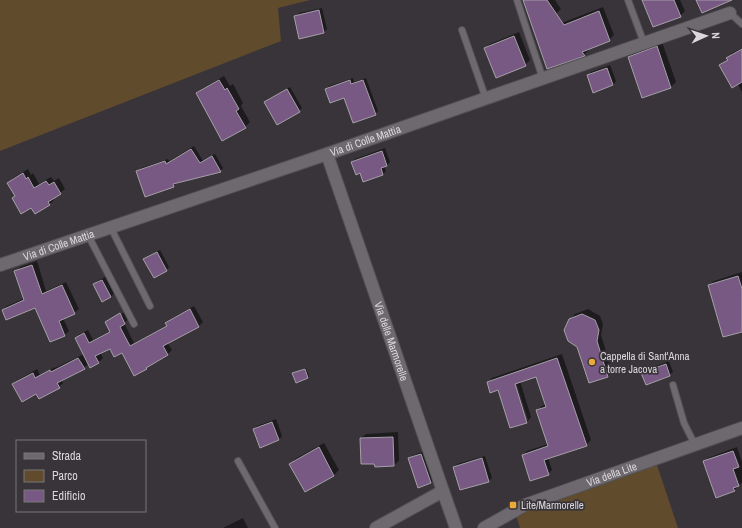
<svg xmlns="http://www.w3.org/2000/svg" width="742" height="528" viewBox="0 0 742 528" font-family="'Archivo Narrow',sans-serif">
<rect width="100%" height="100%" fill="#383439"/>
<!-- green -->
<g fill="#604c2d">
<polygon points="0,0 310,0 278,8 281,41 0,151"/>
<polygon points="655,459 678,528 520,528 513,505"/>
</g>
<!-- shadow -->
<g fill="#0007" fill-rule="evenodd">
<polygon points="525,0 555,0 561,9 556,14 534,28"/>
<polygon points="643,0 680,0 685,11 680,16"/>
<polygon points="603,7 614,35 609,40 588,48 589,50 584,55 541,31"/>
<polygon points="322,8 327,29 324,32 296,16 299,13"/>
<polygon points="519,32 530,60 525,65 485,48 490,44"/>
<polygon points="662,42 676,82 671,87 643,96 629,57 634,52"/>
<polygon points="742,48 742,92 737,83 721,65 728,59 728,58 732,53"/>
<polygon points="610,65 616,81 613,85 594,91 588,75 591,72"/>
<polygon points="224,76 230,86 233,84 243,103 241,106 250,122 245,127 197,93 202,89"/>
<polygon points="353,78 354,82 366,78 378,111 375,114 345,97 326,90 329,86"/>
<polygon points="290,87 302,108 299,111 266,102 269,99"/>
<polygon points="194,146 203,161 215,154 223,168 220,171 177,183 173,186 138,171 141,168 168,159 169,161"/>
<polygon points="385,148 390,162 387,165 384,166 386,171 383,174 361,172 352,162 355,159"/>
<polygon points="28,169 31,175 33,173 39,184 51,177 54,181 59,178 65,189 60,193 53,198 54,200 50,204 36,213 32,206 16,196 8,183 13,178"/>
<polygon points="160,250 169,267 166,270 145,259 148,256"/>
<polygon points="37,261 46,291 66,282 79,309 74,313 63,318 69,331 65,335 51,341 35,307 3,310 7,306 25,298 15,272 20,267"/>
<polygon points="742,272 742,331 709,285 714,281"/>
<polygon points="107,276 115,292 111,297 94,285 99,280"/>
<polygon points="194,306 203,322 199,326 167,342 172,350 168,354 150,364 146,368 122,352 110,347 100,352 103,358 99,362 89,363 84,368 62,380 63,383 59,387 37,392 13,384 18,380 37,369 40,375 55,367 55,368 84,354 76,338 80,334 88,330 93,340 111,331 106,322 109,319 109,320 125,312 129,319 124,323 134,343 168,325 167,323 171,319"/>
<polygon points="588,309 600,316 603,324 601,335 612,371 608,376 589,382 570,319 575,314"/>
<path d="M 562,354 L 591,440 L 586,445 L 548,458 L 552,470 L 548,474 L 531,480 L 523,455 L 527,451 L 548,444 L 537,410 L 542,406 L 546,404 L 537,376 L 520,381 L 531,417 L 527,422 L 510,427 L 499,389 L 491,392 L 488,382 L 492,378 ZM 515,379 L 528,420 L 525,420 L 513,380 Z"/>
<polygon points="669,361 673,372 669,375 643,373 646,370"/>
<polygon points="306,368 309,376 308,378 295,372"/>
<polygon points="276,419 282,436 279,440 261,446 254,429 257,426"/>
<polygon points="398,432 399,461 394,465 375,466 361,438 366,434"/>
<polygon points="324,443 339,470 334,475 305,491 291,464 295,459"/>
<polygon points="737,447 742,462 742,483 738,485 738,486 734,491 704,462 708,458"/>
<polygon points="424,451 434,479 431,482 409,459 412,456"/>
<polygon points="485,456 492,478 489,481 454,467 457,464"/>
<polygon points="243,518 248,528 223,528"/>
</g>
<!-- building -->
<g fill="#775984" stroke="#a5a0a7">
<polygon points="523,0 547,0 564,25 599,11 610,41 582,52 585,56 547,69"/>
<polygon points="642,0 674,0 681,17 653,27"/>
<polygon points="696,0 732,0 702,13"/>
<polygon points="319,10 324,33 299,39 294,16"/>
<polygon points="514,36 526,66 496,78 484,48"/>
<polygon points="657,46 671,88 642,98 628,57"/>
<polygon points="742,49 742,82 732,88 719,65 728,60 726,58"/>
<polygon points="607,68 613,85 593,93 587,75"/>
<polygon points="219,80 225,90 227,88 239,109 236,111 246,128 222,141 196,93"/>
<polygon points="350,80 351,84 363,80 376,115 353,123 344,98 330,103 325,89"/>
<polygon points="287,89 300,112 277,125 264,102"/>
<polygon points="191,149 200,163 212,156 221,172 173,184 174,187 145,197 136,171 165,161 166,164"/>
<polygon points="382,151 387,166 381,168 383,175 363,182 360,173 356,175 351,162"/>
<polygon points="23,173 26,179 28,177 34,188 46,181 49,185 54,182 61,194 48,202 50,205 35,214 31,208 21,214 12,198 15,196 7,183"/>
<polygon points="157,252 167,271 154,278 143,259"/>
<polygon points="32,265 42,294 62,285 75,314 59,321 65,336 50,342 35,308 6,320 2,310 24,300 14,271"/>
<polygon points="738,276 742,289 742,332 723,337 708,285"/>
<polygon points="102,280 111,297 102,302 93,284"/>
<polygon points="190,309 199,327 163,346 168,355 146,368 147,369 134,376 122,353 114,357 110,349 95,356 99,363 90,368 75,338 84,333 89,343 110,332 105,322 120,313 125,324 120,327 130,346 167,326 165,323"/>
<polygon points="582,314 595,320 599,330 597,341 608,377 589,383 577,347 568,341 564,330 569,319"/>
<polygon points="78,358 85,369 57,383 60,388 39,399 36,394 22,402 12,384 33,373 35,378 50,370 51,372"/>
<polygon points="557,358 587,446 544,460 549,475 530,481 522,455 548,446 536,410 546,407 536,377 515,384 527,423 510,428 498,390 490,393 487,382"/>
<polygon points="666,364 670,376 646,385 641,373"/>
<polygon points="305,369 308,378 296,383 292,373"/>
<polygon points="272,422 279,440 260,448 253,429"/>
<polygon points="393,437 394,466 375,467 374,464 361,464 360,438"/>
<polygon points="319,447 334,476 305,492 289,464"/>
<polygon points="733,451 739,467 733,469 739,486 733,488 735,491 716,498 703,461"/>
<polygon points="421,454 431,483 418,488 408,458"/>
<polygon points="482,458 489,482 460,490 453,467"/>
</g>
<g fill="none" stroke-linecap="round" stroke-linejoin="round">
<!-- lane casing -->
<g stroke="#535055" stroke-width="8">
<g id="lane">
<polyline points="517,0 529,37 543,79"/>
<polyline points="628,0 644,43"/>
<polyline points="730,13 742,24"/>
<polyline points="462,30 486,99"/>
<polyline points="111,228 150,306"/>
<polyline points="88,235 134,324"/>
<polyline points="673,385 684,423 695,445"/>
<polyline points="238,461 275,528"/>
</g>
</g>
<!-- street casing -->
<g stroke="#535055" stroke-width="14">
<g id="street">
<path id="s1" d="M 327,154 L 443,491 L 456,528"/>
<path id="s2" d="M 0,265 L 327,154 L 730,13"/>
<polyline points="376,528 443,491"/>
</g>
</g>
<!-- secondary casing -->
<g stroke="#535055" stroke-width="14">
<g id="secondary">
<path id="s3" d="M 484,528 L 525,505 L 742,428"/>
</g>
</g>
<!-- lane -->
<use href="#lane" stroke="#6e696f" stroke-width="6"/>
<!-- street -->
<use href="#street" stroke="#6e696f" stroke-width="12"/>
<!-- secondary -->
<use href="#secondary" stroke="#6e696f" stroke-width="12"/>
</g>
<!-- markers -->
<g fill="#e9aa38" stroke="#383439" stroke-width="1.5">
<circle cx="592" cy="362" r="4"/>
<rect x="509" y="501" width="8" height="8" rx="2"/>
</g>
<g text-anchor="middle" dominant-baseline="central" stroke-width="3.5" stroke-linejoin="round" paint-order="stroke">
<!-- street labels -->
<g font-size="11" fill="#dad8db" stroke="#383439">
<text stroke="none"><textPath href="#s2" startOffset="386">Via di Colle Mattia</textPath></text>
<text stroke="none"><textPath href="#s2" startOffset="62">Via di Colle Mattia</textPath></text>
<text stroke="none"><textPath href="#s1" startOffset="198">Via delle Marmorelle</textPath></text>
<text stroke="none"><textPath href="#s3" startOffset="139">Via della Lite</textPath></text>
</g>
<!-- poi labels -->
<g font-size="11" fill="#dad8db" stroke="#383439" text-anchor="start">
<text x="600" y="356">Cappella di Sant'Anna<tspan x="600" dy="13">a torre Jacova</tspan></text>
<text x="521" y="505">Lite/Marmorelle</text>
</g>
</g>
<!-- legend -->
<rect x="16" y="440" width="130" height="72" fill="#383439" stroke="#79767a"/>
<rect x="24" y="453" width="20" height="6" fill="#6e696f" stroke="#79767a"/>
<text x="52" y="460" font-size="12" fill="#dad8db">Strada</text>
<rect x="24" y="470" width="20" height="12" fill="#604c2d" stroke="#79767a"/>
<text x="52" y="480" font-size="12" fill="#dad8db">Parco</text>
<rect x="24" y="490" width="20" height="12" fill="#775984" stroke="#79767a"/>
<text x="52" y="500" font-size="12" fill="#dad8db">Edificio</text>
<!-- north arrow -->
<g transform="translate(706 36) rotate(87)" stroke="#383439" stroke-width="3" paint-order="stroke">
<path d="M0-3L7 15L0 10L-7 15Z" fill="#dad8db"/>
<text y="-6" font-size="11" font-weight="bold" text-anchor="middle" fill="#dad8db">N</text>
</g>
</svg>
